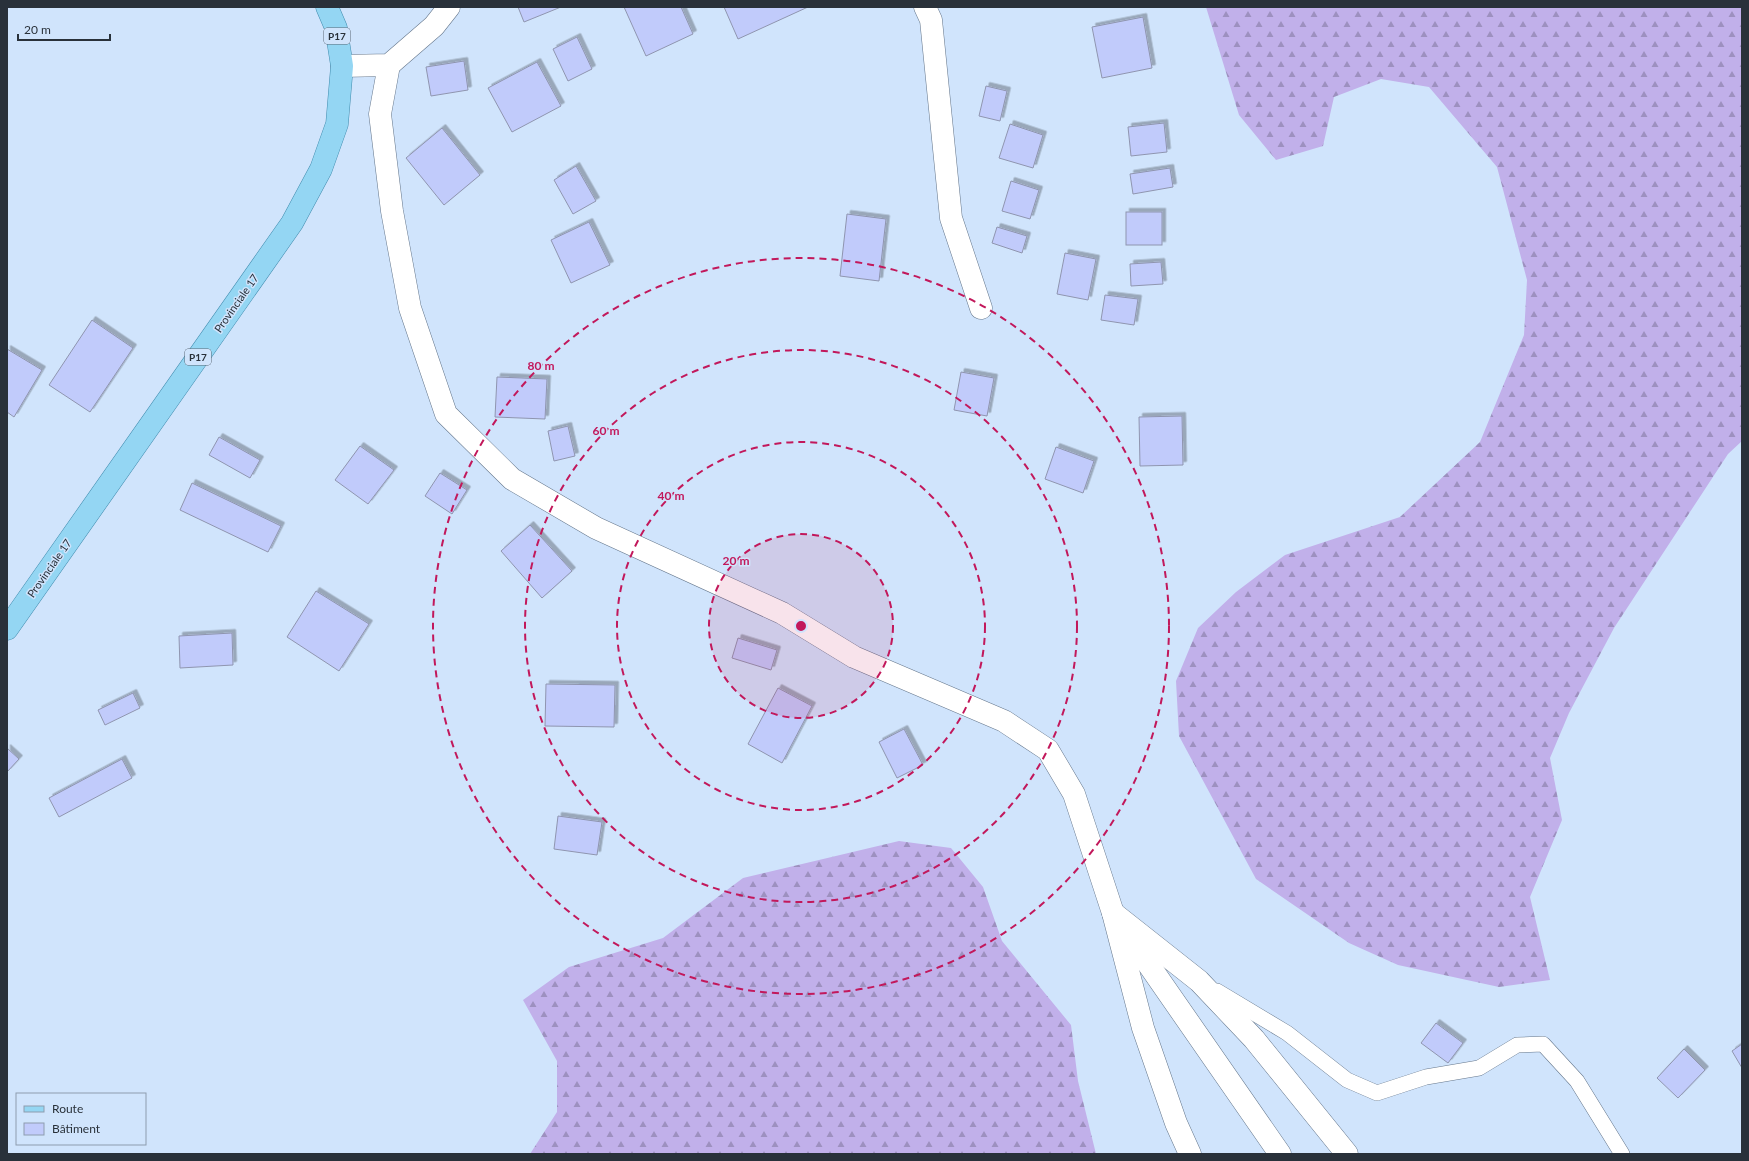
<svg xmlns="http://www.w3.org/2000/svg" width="1749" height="1161" viewBox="0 0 1749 1161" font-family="Lato,sans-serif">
<defs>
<pattern id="forest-firs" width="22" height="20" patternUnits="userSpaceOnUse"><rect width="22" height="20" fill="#c1b0ea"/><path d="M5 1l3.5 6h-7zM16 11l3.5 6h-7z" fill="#9d90bf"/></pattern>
<filter id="shadow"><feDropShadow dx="3.5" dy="-3.5" stdDeviation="0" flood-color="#0004"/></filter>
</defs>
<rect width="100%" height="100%" fill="#d0e4fc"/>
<!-- forest -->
<g fill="url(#forest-firs)">
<polygon points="1206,7 1742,7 1742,441 1728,454 1614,628 1569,713 1550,758 1562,820 1530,897 1550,980 1499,987 1398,965 1349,943 1256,879 1179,736 1176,681 1198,628 1236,592 1285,555 1400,517 1480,442 1524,335 1527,280 1497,167 1429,87 1381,79 1334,97 1323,146 1276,160 1239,115"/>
<polygon points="899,841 951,848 983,887 1002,941 1071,1025 1078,1081 1096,1154 530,1154 557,1112 557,1061 523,1000 569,967 663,938 743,878"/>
</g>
<!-- building -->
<g fill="#c1cbfb" stroke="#8f95af" filter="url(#shadow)">
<polygon points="518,7 561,7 524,22"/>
<polygon points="624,7 681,7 693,34 646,56"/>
<polygon points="724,7 808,7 738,39"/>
<polygon points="1143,17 1152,68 1102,78 1092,27"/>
<polygon points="577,37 592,69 568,81 553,49"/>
<polygon points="464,61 468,90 431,96 426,67"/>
<polygon points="537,62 561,106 512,132 488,88"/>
<polygon points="986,86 1007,91 1000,121 979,116"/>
<polygon points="1164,123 1167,152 1131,156 1128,127"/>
<polygon points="1010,124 1043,135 1033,168 999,158"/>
<polygon points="442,128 480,175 444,205 406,158"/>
<polygon points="576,166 596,201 573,214 554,180"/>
<polygon points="1170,168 1173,187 1133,194 1130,174"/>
<polygon points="1011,181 1039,190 1030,219 1002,211"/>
<rect x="1126" y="212" width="36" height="33"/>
<polygon points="847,214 886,219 879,281 840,276"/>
<polygon points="589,222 610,265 571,283 551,240"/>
<polygon points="997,227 1027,236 1022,253 992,243"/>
<polygon points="1065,253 1096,259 1088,300 1057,294"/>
<polygon points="1161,262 1163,284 1131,286 1130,264"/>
<polygon points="1105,295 1138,299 1134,325 1101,320"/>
<polygon points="92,320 133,348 90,412 49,385"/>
<polygon points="7,349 42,370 14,417 7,412"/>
<polygon points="961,372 994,378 987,416 954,410"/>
<polygon points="497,377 547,379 545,419 495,417"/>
<polygon points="1182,416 1183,465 1140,466 1139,417"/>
<polygon points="568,426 575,456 554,461 548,431"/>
<polygon points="219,437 260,460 250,478 209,455"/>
<polygon points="360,446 394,470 368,504 335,480"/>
<polygon points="1056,447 1094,461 1083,493 1045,479"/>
<polygon points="440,473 467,490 452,514 425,496"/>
<polygon points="192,483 281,526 268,552 180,510"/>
<polygon points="530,525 572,571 542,598 501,551"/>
<polygon points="316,591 369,624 339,671 287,637"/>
<polygon points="232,633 233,665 180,668 179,636"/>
<polygon points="738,638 777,650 771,670 732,658"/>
<polygon points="546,684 615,685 614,727 545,726"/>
<polygon points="778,688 812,706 782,763 748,744"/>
<polygon points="133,693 140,708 105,725 98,710"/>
<polygon points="904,729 923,765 897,778 879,742"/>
<polygon points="7,748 19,759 7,772"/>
<polygon points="122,759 132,778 59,817 49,798"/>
<polygon points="558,816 602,822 597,855 554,849"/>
<polygon points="1436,1023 1463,1043 1448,1063 1421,1043"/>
<polygon points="1742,1044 1742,1068 1732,1051"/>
<polygon points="1684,1049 1705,1070 1678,1098 1657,1078"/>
</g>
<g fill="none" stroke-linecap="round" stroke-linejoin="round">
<!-- lane casing -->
<g stroke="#65778c" stroke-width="16">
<polyline id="lane" points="1217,991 1287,1033 1347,1080 1377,1093 1426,1077 1479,1068 1517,1045 1543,1044 1577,1081 1622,1154"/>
</g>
<!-- street casing -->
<g stroke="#65778c" stroke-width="23">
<g id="street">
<polyline points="925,7 931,20 951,218 981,308"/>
<polyline points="389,65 380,114 392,211 410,308 446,414 512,479 596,528 782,613 854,657 1004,721 1048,750 1074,794 1113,913 1143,1028 1176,1123 1190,1154"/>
<polyline points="1113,913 1199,981 1254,1039 1347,1154"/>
<polyline points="1126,932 1280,1154"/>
</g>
</g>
<!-- secondary casing -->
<g stroke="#65778c" stroke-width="23">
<polyline id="secondary" points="342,66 389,65 434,26 449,7"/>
</g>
<!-- primary casing -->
<g stroke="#408bad" stroke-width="23">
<polyline id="primary" points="7,629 292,223 321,169 337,124 342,66 336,28 327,7"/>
</g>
<!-- lane -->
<use href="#lane" stroke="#fff" stroke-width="15"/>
<!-- street -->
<use href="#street" stroke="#fff" stroke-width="22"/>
<!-- secondary -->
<use href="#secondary" stroke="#fff" stroke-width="22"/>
<!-- primary -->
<use href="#primary" stroke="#94d6f3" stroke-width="22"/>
</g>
<!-- distance rings -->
<circle cx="801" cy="626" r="92" fill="#c2185b" fill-opacity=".12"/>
<g fill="none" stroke="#c2185b" stroke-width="2" stroke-dasharray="7 5">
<circle cx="801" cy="626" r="92"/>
<circle cx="801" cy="626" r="184"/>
<circle cx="801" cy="626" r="276"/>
<circle cx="801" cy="626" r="368"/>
</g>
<g text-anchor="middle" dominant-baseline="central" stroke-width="3" stroke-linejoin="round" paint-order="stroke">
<!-- shield labels -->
<g fill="#d0e4fc" stroke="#5b6774" stroke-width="1">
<rect x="324" y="28" width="26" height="16" rx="3"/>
<rect x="185" y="349" width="26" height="16" rx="3"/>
</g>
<g font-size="10" font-weight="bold" fill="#29313a">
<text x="337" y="36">P17</text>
<text x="198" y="357">P17</text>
</g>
<!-- street labels -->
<g font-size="11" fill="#29313a" stroke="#d0e4fc">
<text transform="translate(236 303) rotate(-55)">Provinciale 17</text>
<text transform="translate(49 568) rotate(-55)">Provinciale 17</text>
</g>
</g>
<circle cx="801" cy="626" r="6" fill="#c2185b" stroke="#d0e4fc" stroke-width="2"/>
<g font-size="12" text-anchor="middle" font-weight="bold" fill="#c2185b" stroke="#d0e4fc" stroke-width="3" stroke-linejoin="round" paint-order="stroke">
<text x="541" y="370">80 m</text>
<text x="606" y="435">60 m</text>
<text x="671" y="500">40 m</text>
<text x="736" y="565">20 m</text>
</g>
<!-- border -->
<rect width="1749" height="1161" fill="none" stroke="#29313a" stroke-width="16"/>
<!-- legend -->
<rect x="16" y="1093" width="130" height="52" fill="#d0e4fc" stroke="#8d9cae"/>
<rect x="24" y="1106" width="20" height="6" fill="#94d6f3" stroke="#8d9cae"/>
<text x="52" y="1113" font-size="12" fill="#29313a">Route</text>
<rect x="24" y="1123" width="20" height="12" fill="#c1cbfb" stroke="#8d9cae"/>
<text x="52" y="1133" font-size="12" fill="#29313a">Bâtiment</text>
<!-- scale -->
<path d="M18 34v6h92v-6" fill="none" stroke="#29313a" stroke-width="2"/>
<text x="24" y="34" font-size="12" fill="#29313a" stroke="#d0e4fc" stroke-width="3" paint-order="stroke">20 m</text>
</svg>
